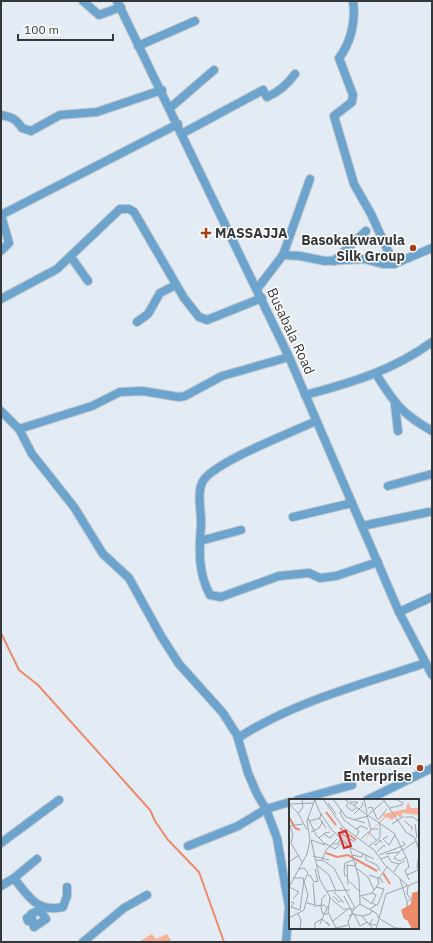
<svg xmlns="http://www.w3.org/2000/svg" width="433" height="943" viewBox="0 0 433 943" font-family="'IBM Plex Sans',sans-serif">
<rect width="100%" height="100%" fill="#e3ecf4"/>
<!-- green -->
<polygon fill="#f7b19a" points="152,934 156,939 167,934 172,942 138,942"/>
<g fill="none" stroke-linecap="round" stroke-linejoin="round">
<!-- stream -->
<polyline stroke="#ec8b6a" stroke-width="2" points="1,633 19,670 38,685 150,810 155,821 168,840 199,872 224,942"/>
<!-- minor casing -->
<g stroke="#c0c8cf" stroke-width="10">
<g id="minor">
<polyline points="83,1 99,15 121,7"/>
<polyline points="117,1 289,357 399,612 432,675"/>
<path d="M 353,1 C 356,20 351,43 339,58 L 353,95 L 352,102 L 334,116 L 354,184 L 371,214 L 394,264"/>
<polyline points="138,46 195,21"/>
<polyline points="170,108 214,70"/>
<path d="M 1,115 C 12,117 16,119 22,128 L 31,131 L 60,115 L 97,112 L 162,90"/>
<path d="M 183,133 L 263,90 L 267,97 C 279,92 287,85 295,74"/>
<polyline points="1,215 178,124"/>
<polyline points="1,215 9,243 1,251"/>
<polyline points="283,255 300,256 325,261 364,259 383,264 394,264 432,248"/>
<polyline points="71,257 88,281"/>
<polyline points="334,261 366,231"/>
<polyline points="257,289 283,255 310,179"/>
<polyline points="1,299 57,269 120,209 129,209 134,212 184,298 199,317 207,320 262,298"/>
<polyline points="137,322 148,314 160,293 176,285"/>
<path d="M 376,374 C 395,404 401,413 432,431"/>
<path d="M 305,395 C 351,383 394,370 432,342"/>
<polyline points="395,405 398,431"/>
<polyline points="1,411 19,429 32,454 74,507 103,554 129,578 161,636 179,664 223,713 237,735 248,773 257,794 266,809 277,838 289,907 286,942"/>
<path d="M 316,421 C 293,432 214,462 203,481 C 196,493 202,513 201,526 C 199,550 198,573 210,595 L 221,597 L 279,576 L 309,573 L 320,578 L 336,576 L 378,562"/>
<polyline points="19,429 92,406 120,392 142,391 179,397 185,396 222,376 289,357"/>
<polyline points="388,486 432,474"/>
<polyline points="293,517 352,503"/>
<polyline points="362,526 429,512"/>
<polyline points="200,541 241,530"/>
<polyline points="399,612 432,597"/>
<path d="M 238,738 C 295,701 361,685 425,663"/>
<polyline points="297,800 352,785"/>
<polyline points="367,800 432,768"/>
<polyline points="1,843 59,800"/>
<polyline points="188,846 238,826 266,809 290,802"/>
<polyline points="14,878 37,859"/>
<path d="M 1,886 L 14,878 C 28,896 37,913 63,907 L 67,896 L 67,887"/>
<polygon points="40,910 46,919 34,927 32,919 28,921 27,918 32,915 31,914"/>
<polyline points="83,942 124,908 147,895"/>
</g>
</g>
<!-- minor -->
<use href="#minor" stroke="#6da4cd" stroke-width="8"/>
</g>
<!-- markers -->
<g fill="#a64018" stroke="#fff" stroke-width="1.5">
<path d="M204 227h4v4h4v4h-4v4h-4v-4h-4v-4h4z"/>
<circle cx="413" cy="248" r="4"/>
<circle cx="420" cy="768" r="4"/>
</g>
<g text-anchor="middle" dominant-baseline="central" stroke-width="3" stroke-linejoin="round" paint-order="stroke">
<!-- poi labels -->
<g font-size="14" font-weight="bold" fill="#35383b" stroke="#fff" text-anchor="end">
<text x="215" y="233" text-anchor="start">MASSAJJA</text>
<text x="405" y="240">Basokakwavula<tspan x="405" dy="16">Silk Group</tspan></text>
<text x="412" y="760">Musaazi<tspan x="412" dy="16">Enterprise</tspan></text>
</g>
<!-- street labels -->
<g font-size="14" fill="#35383b" stroke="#fff">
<text transform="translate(291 331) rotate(65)">Busabala Road</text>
</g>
</g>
<!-- overview -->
<g transform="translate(289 799)">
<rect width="130" height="130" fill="#e3ecf4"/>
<path d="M 119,3 L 122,9 L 130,9 L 130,16 L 113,14 L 112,19 L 108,16 L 103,21 L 97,18 L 83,31 L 76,43 L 80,34 L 95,18 L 94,15 L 117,10 Z" fill="#f7b19a"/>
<path d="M 130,92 L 130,130 L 123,130 L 118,121 L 115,120 L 112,111 L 122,105 L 123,94 Z" fill="#ec8b6a"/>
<path fill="none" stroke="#ec8b6a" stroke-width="2" d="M 37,13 L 47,26M 0,18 L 6,29 L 11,31M 51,29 L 67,41M 37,54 L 48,58 L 59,56 L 88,72M 94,74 L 101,85"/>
<path fill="none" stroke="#9da4aa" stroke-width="1" d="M 34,0 L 54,28 L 85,51 L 96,66 L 119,87M 44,0 L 57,18 L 76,24M 55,0 L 105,34 L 118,60 L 120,68 L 116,71 L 120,81M 75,0 L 78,14M 94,0 L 117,33 L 126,39 L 130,51M 97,0 L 111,1M 26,1 L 30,12 L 42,30 L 61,49 L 70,79 L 71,105 L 87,114 L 90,119M 61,3 L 69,3 L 64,7M 39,4 L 47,15M 59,4 L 57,7 L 63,12 L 67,9M 0,5 L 9,14 L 18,31M 1,5 L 24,4M 79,9 L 83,8 L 88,20M 101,9 L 113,6 L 114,4 L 110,2M 53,10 L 51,14 L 55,21 L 70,32 L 67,38M 9,15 L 14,8 L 13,1M 65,15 L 74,6 L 73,3M 80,15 L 95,2M 78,16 L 82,31M 116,18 L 124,18 L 130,23 L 130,36M 19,19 L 27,36 L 35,44 L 46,50 L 55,42M 30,19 L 37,29M 64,21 L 79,17M 89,21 L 98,10M 21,22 L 31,19 L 32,14M 115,22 L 123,28 L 123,31M 0,25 L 4,35 L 2,44 L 13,63M 103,25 L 115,17M 126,25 L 128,39M 0,27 L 14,25M 56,30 L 53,35 L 66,43M 67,30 L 72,27 L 79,30M 22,33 L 30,29 L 34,22M 80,33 L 88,42M 35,35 L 41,39 L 45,35M 99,37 L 94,40 L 100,46 L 106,36M 30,39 L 36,34 L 41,33M 72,40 L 83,30 L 89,30M 22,41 L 31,81 L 41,98 L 39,113 L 47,129M 22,41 L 36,46M 43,45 L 49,45 L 52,39M 85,45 L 87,46 L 91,41 L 93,44M 80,47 L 91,39 L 91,23M 60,48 L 85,60M 113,50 L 105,59 L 111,62 L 117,58M 114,51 L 127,42M 88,53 L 95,46 L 96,48M 97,55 L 110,53M 130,55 L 128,68 L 130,72M 63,56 L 73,58 L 74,54M 77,56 L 77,61 L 88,66 L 91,72M 90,56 L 116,46 L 114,42M 24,57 L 40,61M 92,60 L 99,57 L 102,63 L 110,65M 27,61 L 35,62 L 45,69 L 66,109M 33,61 L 37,51 L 48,40M 0,63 L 10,56M 28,66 L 40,76 L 47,92M 67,69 L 79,78 L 85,91M 9,70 L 15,69 L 19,74 L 15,82M 26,70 L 29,83M 105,73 L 110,65 L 116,62M 80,76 L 92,80 L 94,84M 118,76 L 129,71M 19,77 L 21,76 L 25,83 L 29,82M 59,77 L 56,77 L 55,72 L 56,64 L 64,61M 90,79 L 98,68M 111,80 L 118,103M 60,82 L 70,92M 59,86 L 58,66 L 66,67 L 68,63M 119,87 L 130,82M 0,88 L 10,93 L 4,100M 0,88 L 18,55 L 21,41 L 18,22 L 26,0M 38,92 L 61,91M 45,93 L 55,104M 83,94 L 87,96 L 83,104 L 87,106M 37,96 L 33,99 L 32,110 L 34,115 L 39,115M 44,97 L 50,103 L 53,101M 55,97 L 64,115 L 60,117M 71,97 L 83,94 L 90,84 L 88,78M 73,98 L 83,105M 41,99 L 54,110 L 65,110M 2,103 L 5,104 L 2,108 L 11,111 L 15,81M 18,104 L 26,106 L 24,84M 25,107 L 35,106 L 38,109M 118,108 L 118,103 L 122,100 L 118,95 L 119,87M 81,110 L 89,105 L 95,90 L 87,88M 9,115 L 12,121 L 11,130M 64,115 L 73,117 L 81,115 L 83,112M 65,115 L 71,127 L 78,123M 73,117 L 84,130M 0,119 L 15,111 L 19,96 L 14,79 L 4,79M 84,120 L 80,125 L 87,126M 91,120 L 108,130M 44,122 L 58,111M 31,125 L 33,120 L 41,127 L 38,123M 47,129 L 59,126M 107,129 L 122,130M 26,130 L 26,124 L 33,120 L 39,107M 61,130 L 59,123 L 65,110 L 71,105M 87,130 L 97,95 L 118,87"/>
<path fill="#d62828" fill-opacity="0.15" stroke="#d62828" stroke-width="2" d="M 57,32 L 62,47 L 55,49 L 50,34 Z"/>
<rect width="130" height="130" fill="none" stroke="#35383b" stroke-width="2"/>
</g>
<!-- border -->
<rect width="433" height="943" fill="none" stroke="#35383b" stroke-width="4"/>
<!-- scale -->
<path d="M18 34v6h95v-6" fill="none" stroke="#35383b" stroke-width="2"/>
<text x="24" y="34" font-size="12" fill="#35383b" stroke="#ffffff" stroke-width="3" paint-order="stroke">100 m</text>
</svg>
